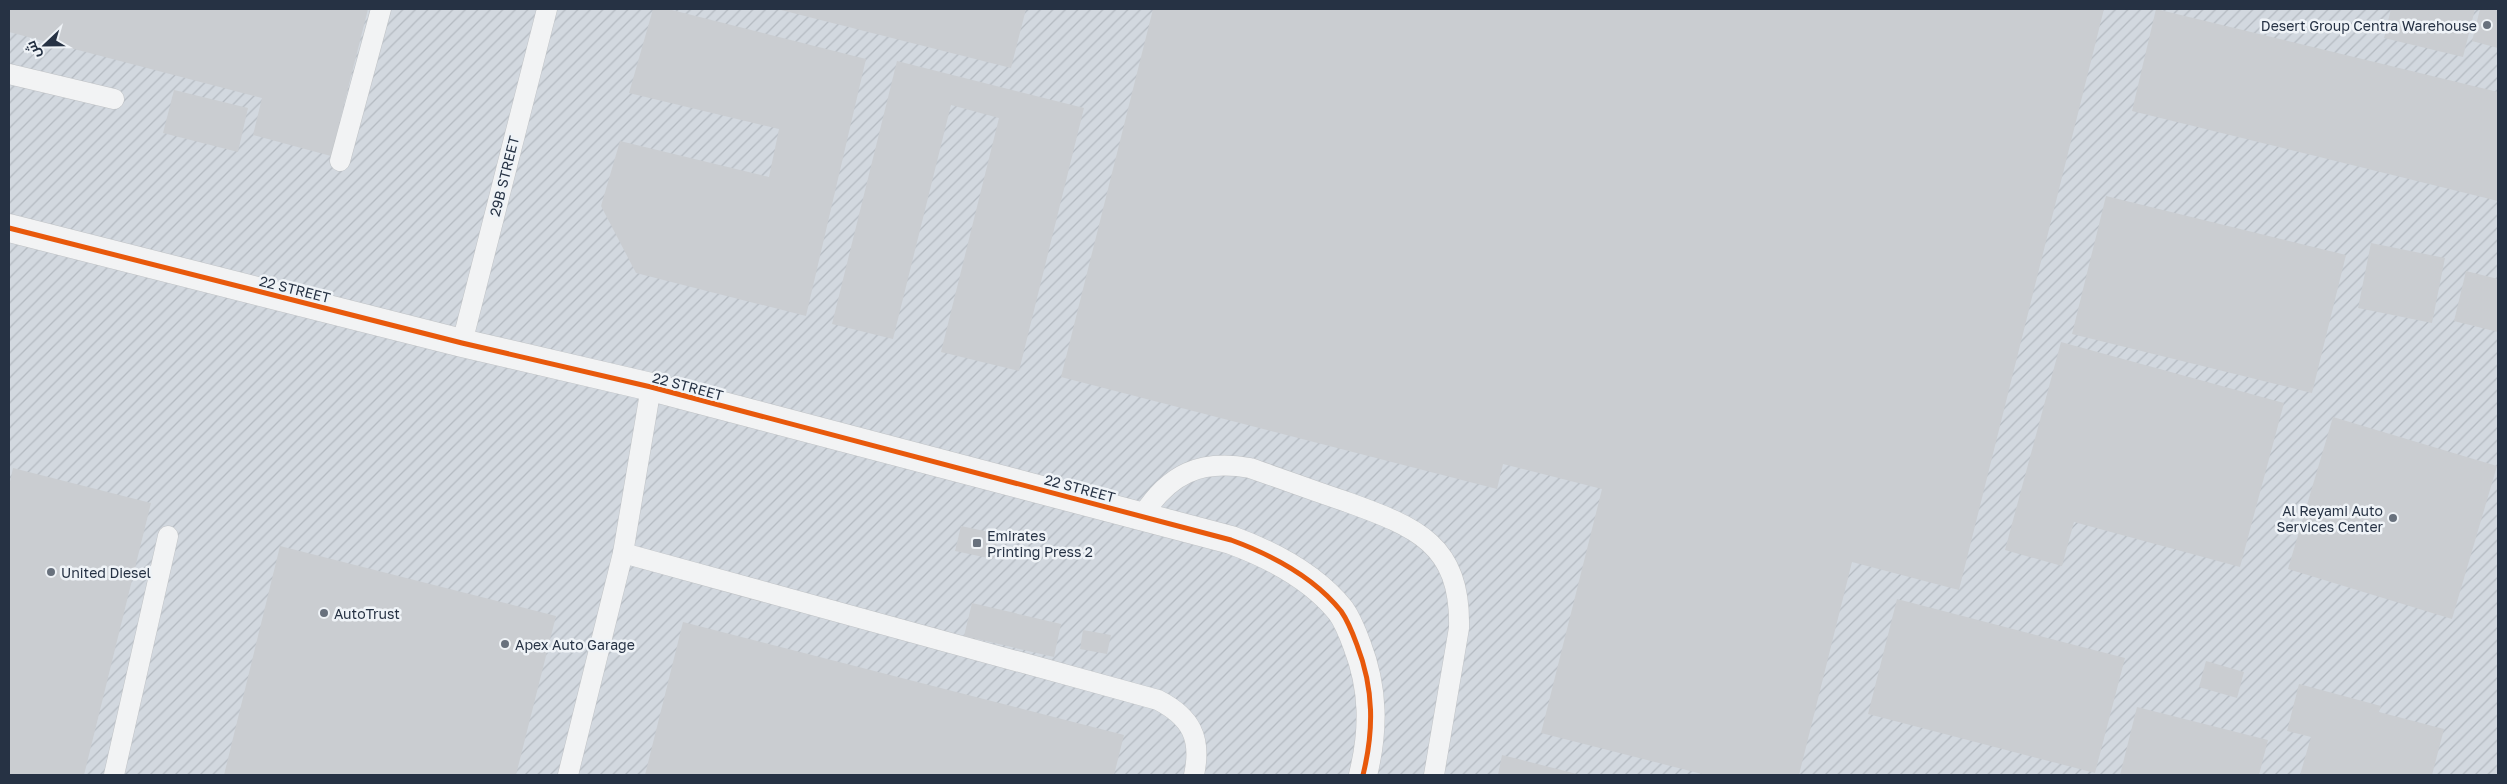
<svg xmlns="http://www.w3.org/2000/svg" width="2507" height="784" viewBox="0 0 2507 784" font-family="'Golos Text',Cairo,sans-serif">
<defs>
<pattern id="industrial-furrows" width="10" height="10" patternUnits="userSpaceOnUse" patternTransform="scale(1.25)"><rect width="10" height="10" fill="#d2d8df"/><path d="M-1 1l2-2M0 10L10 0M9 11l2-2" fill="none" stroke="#b4bac1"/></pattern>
</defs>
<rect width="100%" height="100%" fill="#e2e5e8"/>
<!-- industrial -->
<rect fill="url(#industrial-furrows)" x="9" y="9" width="2489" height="766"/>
<!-- building -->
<g fill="#cacdd1">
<polygon points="9,9 368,9 331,156 253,135 262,98 9,32"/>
<polygon points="653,9 668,9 866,59 806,316 636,273 601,206 620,141 769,177 779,129 629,93"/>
<polygon points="777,9 1026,9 1011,68"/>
<polygon points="1153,9 2104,9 1959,590 1852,562 1799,775 1706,775 1541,733 1602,489 1503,464 1497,489 1061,377"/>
<polygon points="2156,9 2498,92 2498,201 2132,111"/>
<polygon points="2391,9 2475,9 2463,57 2384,38"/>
<polygon points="2480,9 2498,9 2498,48 2472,41"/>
<polygon points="897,61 1084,108 1019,371 941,352 999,118 951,105 893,339 832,324"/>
<polygon points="174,90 248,108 238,152 163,133"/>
<polygon points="2106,196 2346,255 2312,393 2072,334"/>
<polygon points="2371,243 2445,258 2432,323 2358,308"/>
<polygon points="2466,271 2498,279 2498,332 2454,321"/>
<polygon points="2061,342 2284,403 2240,567 2074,522 2062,566 2005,550"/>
<polygon points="2333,417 2497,466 2452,619 2288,569"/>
<polygon points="13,468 151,503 84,775 9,775 9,486"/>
<polygon points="961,526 999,534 993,559 955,551"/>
<polygon points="280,546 556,616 516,775 224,775"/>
<polygon points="1897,599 2125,658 2095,773 1868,714"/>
<polygon points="972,603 1061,624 1054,657 964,636"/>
<polygon points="683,622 1124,735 1114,775 645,775"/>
<polygon points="1083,630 1111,635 1107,654 1080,649"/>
<polygon points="2206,661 2244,672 2237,698 2199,687"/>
<polygon points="2299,684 2381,706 2379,712 2444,729 2432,775 2300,775 2311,737 2287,731"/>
<polygon points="2137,707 2268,740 2259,775 2120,775"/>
<polygon points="1502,755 1581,775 1498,775"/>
</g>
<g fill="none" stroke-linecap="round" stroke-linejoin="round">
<!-- lane casing -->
<g stroke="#c0c3c6" stroke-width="21">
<g id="lane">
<polyline points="9,74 114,99"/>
<polyline points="340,161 381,9"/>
<polyline points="462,343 547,9"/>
<path d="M 1142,516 C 1169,474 1200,459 1250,468 C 1282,479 1314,491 1347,502 C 1416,527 1461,544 1459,628 L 1434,775"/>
<path d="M 623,553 L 1158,700 C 1191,717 1202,738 1194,775"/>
<polyline points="114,775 168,536"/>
<polyline points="568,775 623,553 651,387"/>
</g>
</g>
<!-- street casing -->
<g stroke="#c0c3c6" stroke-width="29">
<path id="street" d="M 9,228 L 462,343 L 651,387 L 1231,540 C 1272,555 1313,576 1341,611 C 1348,621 1353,634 1357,645 C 1374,689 1374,730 1363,775"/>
</g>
<!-- lane -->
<use href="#lane" stroke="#f2f3f4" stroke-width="20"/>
<!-- street -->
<use href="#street" stroke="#f2f3f4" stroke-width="28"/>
<!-- cycleway casing -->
<g stroke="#eff3f7" stroke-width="8">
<path id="cycleway" d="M 9,228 L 462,343 L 651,387 L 1231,540 C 1272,555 1313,576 1341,611 C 1348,621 1353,634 1357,645 C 1374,689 1374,730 1363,775"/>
</g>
<!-- cycleway -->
<use href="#cycleway" stroke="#e8590c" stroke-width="5"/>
</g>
<!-- markers -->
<g fill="#68717d" stroke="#eff3f7" stroke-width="2">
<circle cx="2487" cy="25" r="5"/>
<circle cx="2393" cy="518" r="5"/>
<rect x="972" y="538" width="10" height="10" rx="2.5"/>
<circle cx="51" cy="572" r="5"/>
<circle cx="324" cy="613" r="5"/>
<circle cx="505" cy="644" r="5"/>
</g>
<g text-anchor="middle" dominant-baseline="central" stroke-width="5" stroke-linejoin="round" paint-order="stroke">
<!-- poi labels -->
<g font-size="14" fill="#263244" stroke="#eff3f7" text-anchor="start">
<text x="2477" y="25" text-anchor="end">Desert Group Centra Warehouse</text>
<text x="2383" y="510" text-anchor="end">Al Reyami Auto<tspan x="2383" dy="16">Services Center</tspan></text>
<text x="987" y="535">Emirates<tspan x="987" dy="16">Printing Press 2</tspan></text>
<text x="61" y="572">United Diesel</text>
<text x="334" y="613">AutoTrust</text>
<text x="515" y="644">Apex Auto Garage</text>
</g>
<!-- street labels -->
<g font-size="14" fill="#263244" stroke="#eff3f7">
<text transform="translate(504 176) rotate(-76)">29B STREET</text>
<text transform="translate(295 289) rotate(14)">22 STREET</text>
<text transform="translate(688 386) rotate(15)">22 STREET</text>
<text transform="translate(1080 488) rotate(15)">22 STREET</text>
</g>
</g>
<!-- border -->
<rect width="2507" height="784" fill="none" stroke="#263244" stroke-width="20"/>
<!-- north arrow -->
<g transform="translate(45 45) rotate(248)" stroke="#eff3f7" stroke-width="4" paint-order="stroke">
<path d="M0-4L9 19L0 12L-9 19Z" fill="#263244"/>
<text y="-8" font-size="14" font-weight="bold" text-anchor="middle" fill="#263244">ش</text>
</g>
</svg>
